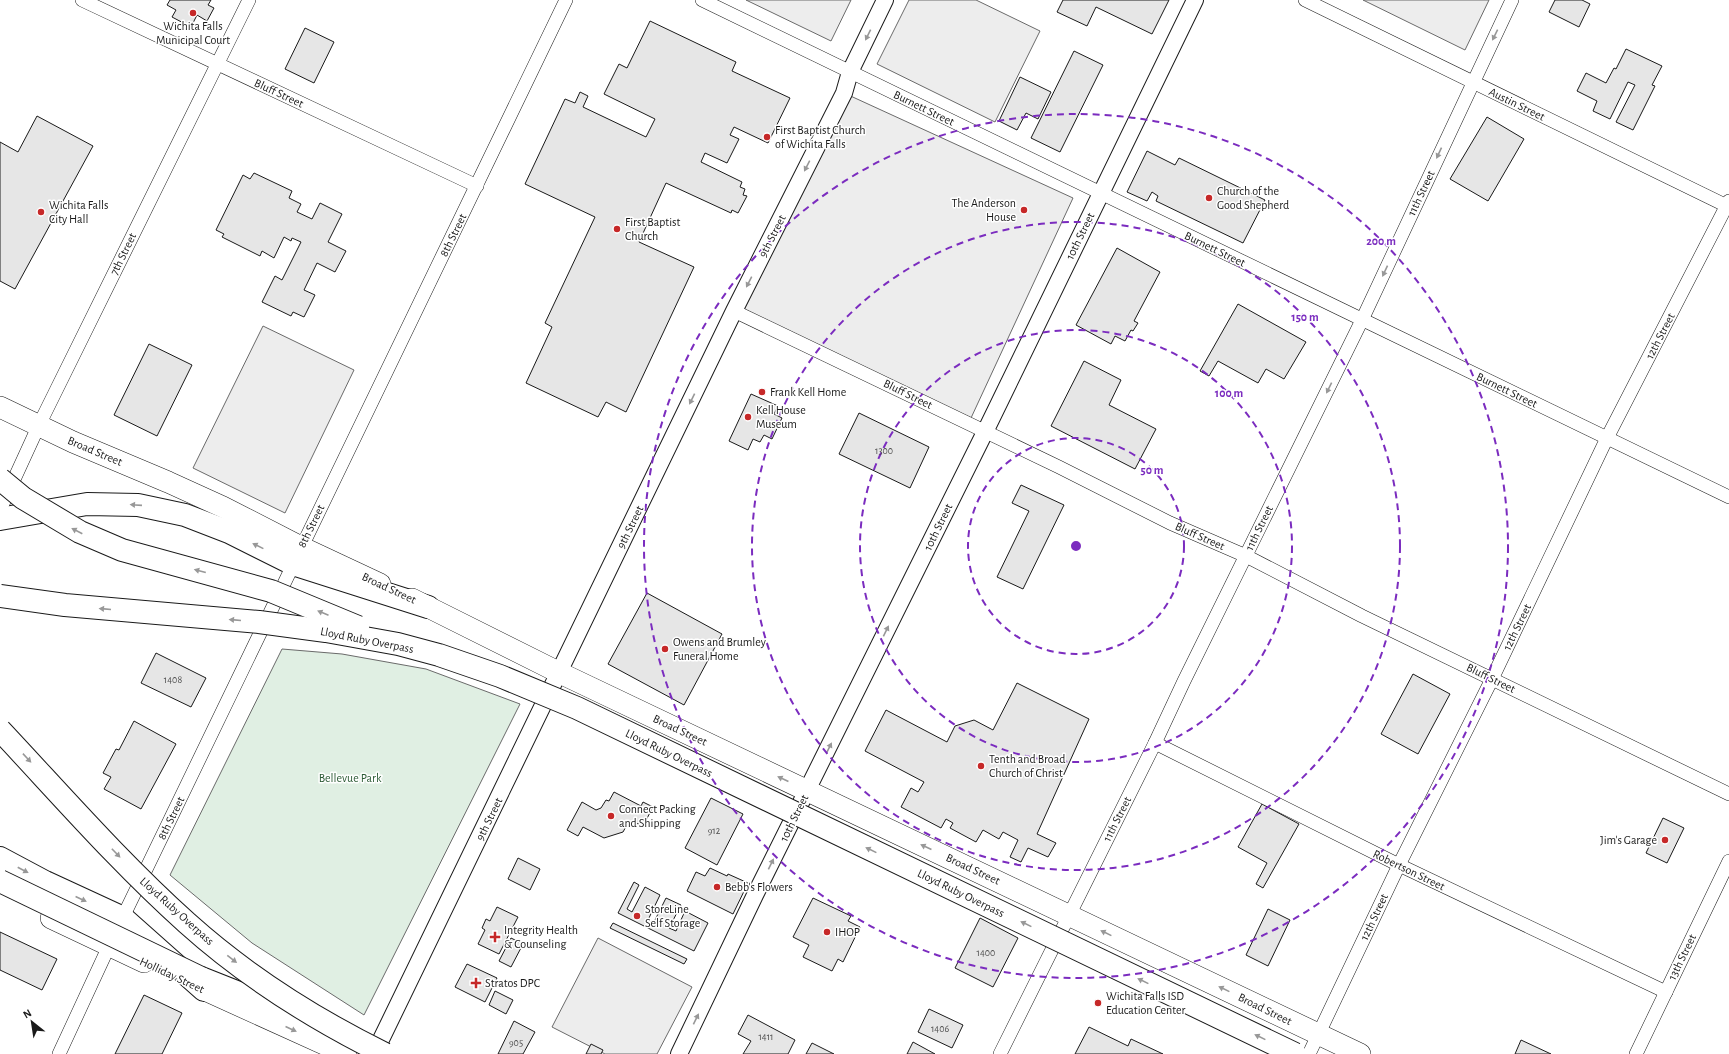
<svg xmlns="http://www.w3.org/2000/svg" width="1729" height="1054" viewBox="0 0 1729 1054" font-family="'Alegreya Sans',sans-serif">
<rect width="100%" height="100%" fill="#fff"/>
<!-- green -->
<polygon fill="#e0efe3" stroke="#6a6a6a" points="282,649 342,654 426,669 520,704 364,1015 252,943 170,875"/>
<!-- parking -->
<g fill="#ededed" stroke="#6a6a6a">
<polygon points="746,0 851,0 831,41"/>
<polygon points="909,0 976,0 1040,31 995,122 877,64"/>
<polygon points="1363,0 1489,0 1465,50"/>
<polygon points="844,93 1073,198 971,418 742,313"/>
<polygon points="263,326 354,370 285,513 193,468"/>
<polygon points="598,938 692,987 657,1054 605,1054 552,1027"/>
</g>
<!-- building -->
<g fill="#e6e6e6" stroke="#1a1a1a">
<polygon points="170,0 211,0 208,5 214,8 207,21 197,15 191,27 172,17 176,10 167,5"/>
<polygon points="1063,0 1169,0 1152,34 1096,7 1087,26 1057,12"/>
<polygon points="1555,0 1582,0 1590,4 1579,27 1549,12"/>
<polygon points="650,21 736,62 732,71 790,98 768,143 734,127 730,135 739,139 727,163 705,153 701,162 742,182 740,187 745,189 743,195 747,196 738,213 732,210 731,213 666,183 639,242 694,267 626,412 606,402 598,417 526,383 552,327 545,323 595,217 525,184 565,99 575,103 580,92 588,96 583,107 646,137 655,119 604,94 619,64 627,68"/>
<polygon points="305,28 334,42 314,83 285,69"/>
<polygon points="1626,49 1662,66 1652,85 1655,86 1633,130 1616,122 1635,85 1628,82 1610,119 1593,111 1597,101 1577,91 1586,73 1606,83 1614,68 1616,69"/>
<polygon points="1074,51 1103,65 1060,152 1031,138"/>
<polygon points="1020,77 1051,92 1038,119 1026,113 1017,130 999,121"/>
<polygon points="37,116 93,146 15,289 0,281 0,142 18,152"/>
<polygon points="1487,117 1524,139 1488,201 1450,179"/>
<polygon points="1147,151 1175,165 1179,158 1265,200 1243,243 1156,201 1158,196 1152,192 1147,201 1127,192"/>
<polygon points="254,173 292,191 289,198 301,204 297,212 312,219 320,203 342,214 328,242 346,251 335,272 317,263 304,290 315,295 304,317 293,312 291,316 262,302 275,276 282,280 301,242 292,238 291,241 284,237 274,258 262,251 260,256 222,237 224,234 216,230 243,175 250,179"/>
<polygon points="1117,248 1160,272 1134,321 1138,323 1133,331 1131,330 1125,341 1115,336 1111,344 1076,325"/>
<polygon points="1238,304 1306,342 1284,379 1266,369 1258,383 1218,361 1209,376 1200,371"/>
<polygon points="149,344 192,365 157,436 114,415"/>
<polygon points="1084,361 1121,380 1109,405 1156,429 1135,469 1051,426"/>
<polygon points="751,394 778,406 774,414 782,418 772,439 764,435 760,442 753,439 748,450 729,441"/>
<polygon points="859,413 929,447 910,488 839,454"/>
<polygon points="1021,485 1064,505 1023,589 997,577 1029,511 1012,503"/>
<polygon points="647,593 722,634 684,705 608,664"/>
<polygon points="156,653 206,678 191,707 141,683"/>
<polygon points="1413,674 1450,694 1418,754 1381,734"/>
<polygon points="1017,683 1089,719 1037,834 1056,843 1048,857 1028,848 1021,862 1010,857 1018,840 1003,832 999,839 983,830 976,842 950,828 953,823 946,819 941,828 901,807 911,788 918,792 924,782 865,751 886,710 947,742 955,726 974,720 993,730"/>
<polygon points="134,721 176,744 141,809 104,789 111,777 103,773 116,749 119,750"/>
<polygon points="614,792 641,806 643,802 653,807 643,826 636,823 634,827 628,823 623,832 604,838 583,827 578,836 567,830 582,802 596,810 601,808 606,800 609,801"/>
<polygon points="711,798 743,814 717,865 685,848"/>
<polygon points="1262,804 1299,824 1263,888 1256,884 1267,863 1238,847"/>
<polygon points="1663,818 1684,828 1667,863 1646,853"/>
<polygon points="518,858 540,869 530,890 508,879"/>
<polygon points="710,868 727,876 728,874 748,883 733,914 687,891 696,872 705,876"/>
<polygon points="634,882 639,885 627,909 632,912 645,887 660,895 648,920 654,922 666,898 681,905 669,928 676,931 685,911 708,923 694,951 618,913"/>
<polygon points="813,898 851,916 848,921 860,927 843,962 838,959 832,971 803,957 809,945 793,937"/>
<polygon points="497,907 518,917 499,954 478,944 485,930 482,928 486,919 490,921"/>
<polygon points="1268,909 1290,920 1268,966 1246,955"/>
<polygon points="980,918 1018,938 993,987 955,968"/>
<polygon points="613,923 687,959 684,964 610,928"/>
<polygon points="0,932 57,959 42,990 0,970"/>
<polygon points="511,938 523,944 511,967 499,961"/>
<polygon points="467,964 497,978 485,1002 455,987"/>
<polygon points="495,991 513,1000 506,1014 489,1005"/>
<polygon points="144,995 182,1013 162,1054 115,1054"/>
<polygon points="929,1009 963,1025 952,1048 918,1032"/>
<polygon points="748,1015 795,1040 788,1054 743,1054 751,1041 738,1034"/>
<polygon points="514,1021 535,1032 523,1054 498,1054"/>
<polygon points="1089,1027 1128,1046 1131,1039 1163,1054 1075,1054"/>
<polygon points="1521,1040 1551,1054 1515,1054"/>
<polygon points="913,1042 935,1054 907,1054"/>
<polygon points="812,1043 834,1054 806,1054"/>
<polygon points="591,1044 603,1050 601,1054 586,1054"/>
</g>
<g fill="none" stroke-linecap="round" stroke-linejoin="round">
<!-- minor casing -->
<g stroke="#1a1a1a" stroke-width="14">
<g id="minor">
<polyline points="82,0 477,186"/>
<polyline points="702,0 1729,497"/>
<polyline points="1305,0 1729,207"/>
<polyline points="734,311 1059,467 1170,523 1246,556 1362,616 1729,794"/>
<polyline points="0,510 39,425 249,0"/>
<polyline points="1155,743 1399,865 1666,992"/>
<polyline points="59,1054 109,946 566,0"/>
<polyline points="1000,1054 1155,743 1184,681 1362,320 1512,0"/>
<polyline points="1309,1054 1399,865 1492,679 1607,438 1729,201"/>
<polyline points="1636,1054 1729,861"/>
</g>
</g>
<!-- tertiary casing -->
<g stroke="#1a1a1a" stroke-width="18">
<g id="tertiary">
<polyline points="374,1054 734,311 844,93 850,72 885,0"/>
<polyline points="679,1054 755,895 985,432 1195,0"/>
</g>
</g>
<!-- primary casing -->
<g stroke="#1a1a1a" stroke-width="22">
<g id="primary">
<polyline points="0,407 73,442 168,482 223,507 301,547 380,584"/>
<polyline points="412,599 560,673 1360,1054"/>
<polyline points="51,918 144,962"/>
<polyline points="207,991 346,1054"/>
</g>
</g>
<!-- motorway casing -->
<g stroke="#1a1a1a" stroke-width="24">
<g id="motorway">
<polyline points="0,519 87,504 138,505 185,515 229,532 293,564 428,607"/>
<polyline points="0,858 45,882 123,918 204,990"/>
<polyline points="201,978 315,1023"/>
</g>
</g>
<!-- minor -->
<use href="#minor" stroke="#fff" stroke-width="13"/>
<!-- tertiary -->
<use href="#tertiary" stroke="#fff" stroke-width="16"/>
<!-- primary -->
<use href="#primary" stroke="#fff" stroke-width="21"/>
<!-- motorway -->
<use href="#motorway" stroke="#fff" stroke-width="22"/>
<!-- motorway-bridge casing -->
<g stroke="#1a1a1a" stroke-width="24" stroke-linecap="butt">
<g id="motorway-bridge">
<polyline points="0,479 23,498 80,532 122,550 271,591 358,627"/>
<polyline points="0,596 65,605 259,622 326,631 398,644 439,655 500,676 577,708 1295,1054"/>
<path d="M 0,730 C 61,795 120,863 187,923 C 246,976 314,1019 385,1054"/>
<polyline points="0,881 201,978"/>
</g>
</g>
<!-- motorway-bridge -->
<use href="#motorway-bridge" stroke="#fff" stroke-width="22"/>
</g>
<!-- one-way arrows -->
<defs><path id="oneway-solid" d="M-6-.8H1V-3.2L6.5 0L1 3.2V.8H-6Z"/></defs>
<g fill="#989898">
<use href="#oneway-solid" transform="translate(868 35) rotate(116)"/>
<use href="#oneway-solid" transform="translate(1495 35) rotate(116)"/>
<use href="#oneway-solid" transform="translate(1439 153) rotate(115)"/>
<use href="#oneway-solid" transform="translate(807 166) rotate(117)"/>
<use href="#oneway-solid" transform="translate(1385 271) rotate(115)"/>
<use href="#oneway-solid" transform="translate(749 282) rotate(117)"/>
<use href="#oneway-solid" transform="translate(1329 388) rotate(116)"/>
<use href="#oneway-solid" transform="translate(692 399) rotate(116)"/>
<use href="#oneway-solid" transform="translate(136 505) rotate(-176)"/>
<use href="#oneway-solid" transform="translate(77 531) rotate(-153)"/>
<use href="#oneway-solid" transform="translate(258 546) rotate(-154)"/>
<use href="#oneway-solid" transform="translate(200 571) rotate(-165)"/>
<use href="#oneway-solid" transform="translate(105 609) rotate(-175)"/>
<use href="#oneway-solid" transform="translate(323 613) rotate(-157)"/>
<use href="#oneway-solid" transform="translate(235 620) rotate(-175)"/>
<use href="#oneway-solid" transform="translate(886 631) rotate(-64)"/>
<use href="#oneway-solid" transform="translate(829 748) rotate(-64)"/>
<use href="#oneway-solid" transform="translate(27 758) rotate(47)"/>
<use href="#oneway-solid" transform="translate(783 779) rotate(-155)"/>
<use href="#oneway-solid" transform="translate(926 847) rotate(-155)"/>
<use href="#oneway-solid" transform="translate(871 850) rotate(-154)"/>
<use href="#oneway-solid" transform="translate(116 853) rotate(46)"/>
<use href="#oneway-solid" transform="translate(771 864) rotate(-64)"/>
<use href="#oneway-solid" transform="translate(23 870) rotate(28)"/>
<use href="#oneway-solid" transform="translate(81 899) rotate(25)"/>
<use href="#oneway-solid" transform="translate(1026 924) rotate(-154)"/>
<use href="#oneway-solid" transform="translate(1106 933) rotate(-154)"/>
<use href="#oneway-solid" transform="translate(232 959) rotate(38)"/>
<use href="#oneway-solid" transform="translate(1143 981) rotate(-154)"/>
<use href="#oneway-solid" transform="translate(1224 989) rotate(-154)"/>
<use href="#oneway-solid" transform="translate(696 1019) rotate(-64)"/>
<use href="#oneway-solid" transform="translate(291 1029) rotate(24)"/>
<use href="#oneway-solid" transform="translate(1260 1037) rotate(-154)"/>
</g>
<!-- distance rings -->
<g fill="none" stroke="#7b2cbf" stroke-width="2" stroke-dasharray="7 5">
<circle cx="1076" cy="546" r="108"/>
<circle cx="1076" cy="546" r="216"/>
<circle cx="1076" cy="546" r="324"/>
<circle cx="1076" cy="546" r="432"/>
</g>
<!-- markers -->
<g fill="#c62828" stroke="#fff" stroke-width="1.5">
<circle cx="193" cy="13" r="4"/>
<circle cx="767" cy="137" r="4"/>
<circle cx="1209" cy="198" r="4"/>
<circle cx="1024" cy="210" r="4"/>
<circle cx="41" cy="212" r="4"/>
<circle cx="617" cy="229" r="4"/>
<circle cx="762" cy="392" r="4"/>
<circle cx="748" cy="417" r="4"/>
<circle cx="665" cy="649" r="4"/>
<circle cx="981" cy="766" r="4"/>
<circle cx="611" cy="816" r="4"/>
<circle cx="1665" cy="840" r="4"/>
<circle cx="717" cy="887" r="4"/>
<circle cx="637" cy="916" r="4"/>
<circle cx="827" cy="932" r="4"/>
<path d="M493 931h4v4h4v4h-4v4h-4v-4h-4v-4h4z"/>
<path d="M474 977h4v4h4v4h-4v4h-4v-4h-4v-4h4z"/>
<circle cx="1098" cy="1003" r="4"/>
</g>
<g text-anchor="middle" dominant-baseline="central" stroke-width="3" stroke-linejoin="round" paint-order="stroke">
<!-- number labels -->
<g font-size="10" fill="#4d4d4d">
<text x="884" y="451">1300</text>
<text x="173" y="680">1408</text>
<text x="714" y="831">912</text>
<text x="986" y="953">1400</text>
<text x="940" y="1029">1406</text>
<text x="766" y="1037">1411</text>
<text x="516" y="1043">905</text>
</g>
<!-- poi labels -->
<g font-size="12" fill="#1a1a1a" stroke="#fff" text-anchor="start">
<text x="193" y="26" text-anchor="middle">Wichita Falls<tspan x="193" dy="14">Municipal Court</tspan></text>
<text x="775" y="130">First Baptist Church<tspan x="775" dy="14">of Wichita Falls</tspan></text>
<text x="1217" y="191">Church of the<tspan x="1217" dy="14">Good Shepherd</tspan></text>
<text x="1016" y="203" text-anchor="end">The Anderson<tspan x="1016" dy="14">House</tspan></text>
<text x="49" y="205">Wichita Falls<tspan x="49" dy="14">City Hall</tspan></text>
<text x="625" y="222">First Baptist<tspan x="625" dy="14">Church</tspan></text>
<text x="770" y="392">Frank Kell Home</text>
<text x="756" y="410">Kell House<tspan x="756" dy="14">Museum</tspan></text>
<text x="673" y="642">Owens and Brumley<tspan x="673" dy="14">Funeral Home</tspan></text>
<text x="989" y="759">Tenth and Broad<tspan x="989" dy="14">Church of Christ</tspan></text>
<text x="619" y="809">Connect Packing<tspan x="619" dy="14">and Shipping</tspan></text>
<text x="1657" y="840" text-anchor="end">Jim's Garage</text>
<text x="725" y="887">Bebb's Flowers</text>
<text x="645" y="909">StoreLine<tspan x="645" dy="14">Self Storage</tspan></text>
<text x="504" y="930">Integrity Health<tspan x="504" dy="14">&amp; Counseling</tspan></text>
<text x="835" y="932">IHOP</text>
<text x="485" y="983">Stratos DPC</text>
<text x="1106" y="996">Wichita Falls ISD<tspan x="1106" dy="14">Education Center</tspan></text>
</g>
<!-- street labels -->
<g font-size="12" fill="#1a1a1a" stroke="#fff">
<text transform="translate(279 93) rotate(25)">Bluff Street</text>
<text transform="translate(1517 104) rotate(26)">Austin Street</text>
<text transform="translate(924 108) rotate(26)">Burnett Street</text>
<text transform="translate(1421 193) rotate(-65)">11th Street</text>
<text transform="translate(453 235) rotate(-64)">8th Street</text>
<text transform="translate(772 236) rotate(-63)">9th Street</text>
<text transform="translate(1080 236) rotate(-64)">10th Street</text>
<text transform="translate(1215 249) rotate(26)">Burnett Street</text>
<text transform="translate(123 254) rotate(-64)">7th Street</text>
<text transform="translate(1660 336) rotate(-63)">12th Street</text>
<text transform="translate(1507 390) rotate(26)">Burnett Street</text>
<text transform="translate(908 394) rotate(26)">Bluff Street</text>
<text transform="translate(95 451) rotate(23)">Broad Street</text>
<text transform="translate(311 526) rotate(-64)">8th Street</text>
<text transform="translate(630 527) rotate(-64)">9th Street</text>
<text transform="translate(938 527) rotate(-64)">10th Street</text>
<text transform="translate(1259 528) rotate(-64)">11th Street</text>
<text transform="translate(1200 536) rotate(24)">Bluff Street</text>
<text transform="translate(389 588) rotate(25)">Broad Street</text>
<text transform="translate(1517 627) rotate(-64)">12th Street</text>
<text transform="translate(367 640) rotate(11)">Lloyd Ruby Overpass</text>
<text transform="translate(1491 678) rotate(26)">Bluff Street</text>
<text transform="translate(680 730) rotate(25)">Broad Street</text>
<text transform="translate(669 753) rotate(26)">Lloyd Ruby Overpass</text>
<text transform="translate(171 818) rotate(-64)">8th Street</text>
<text transform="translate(794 818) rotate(-64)">10th Street</text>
<text transform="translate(489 819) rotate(-64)">9th Street</text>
<text transform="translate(1117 819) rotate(-63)">11th Street</text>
<text transform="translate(973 869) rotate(25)">Broad Street</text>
<text transform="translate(1409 870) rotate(26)">Robertson Street</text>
<text transform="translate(961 893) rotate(26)">Lloyd Ruby Overpass</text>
<text transform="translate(177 911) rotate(42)">Lloyd Ruby Overpass</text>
<text transform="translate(1374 917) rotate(-65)">12th Street</text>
<text transform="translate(1682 957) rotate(-64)">13th Street</text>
<text transform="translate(172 975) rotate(25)">Holliday Street</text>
<text transform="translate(1265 1009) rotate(26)">Broad Street</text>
</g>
<!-- park labels -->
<g font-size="12" fill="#2b5a34" stroke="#fff">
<text x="350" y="778">Bellevue Park</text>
</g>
</g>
<circle cx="1076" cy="546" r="6" fill="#7b2cbf" stroke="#fff" stroke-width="2"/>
<g font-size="12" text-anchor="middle" font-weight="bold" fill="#7b2cbf" stroke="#fff" stroke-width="3" stroke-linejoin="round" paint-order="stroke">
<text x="1381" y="245">200 m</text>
<text x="1305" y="321">150 m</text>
<text x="1229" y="397">100 m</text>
<text x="1152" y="474">50 m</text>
</g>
<!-- north arrow -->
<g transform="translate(32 1022) rotate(330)" stroke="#ffffff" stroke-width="3" paint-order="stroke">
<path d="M0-3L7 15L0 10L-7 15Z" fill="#1a1a1a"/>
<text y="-6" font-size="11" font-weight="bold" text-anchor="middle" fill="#1a1a1a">N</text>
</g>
</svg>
